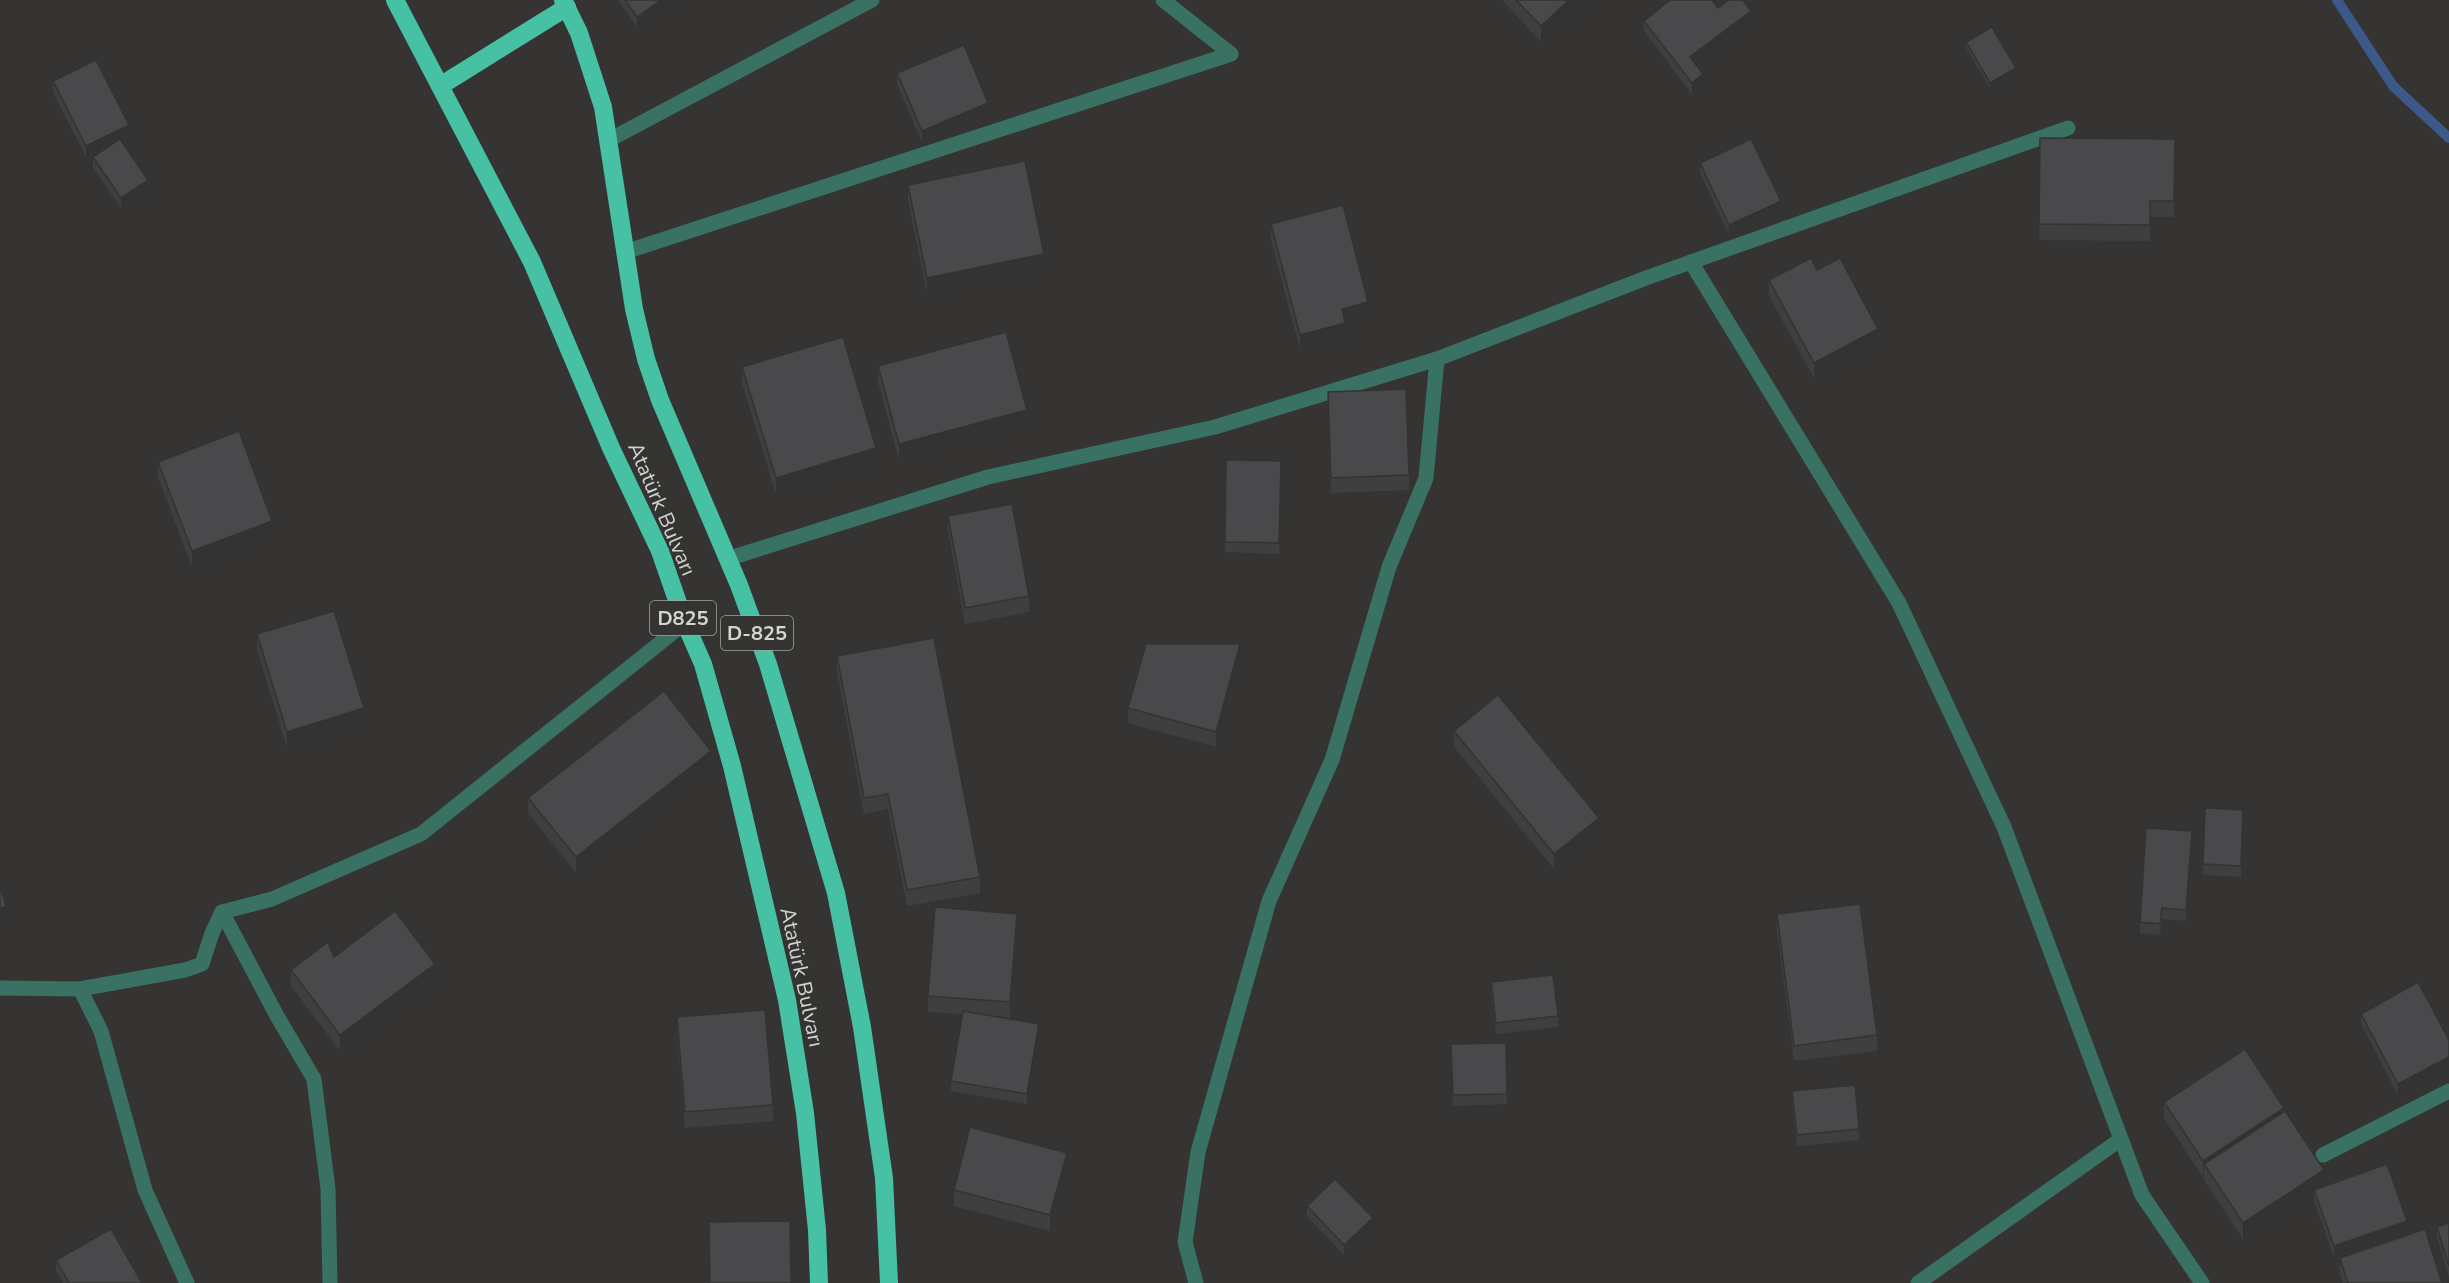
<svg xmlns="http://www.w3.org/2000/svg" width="2449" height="1283" viewBox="0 0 2449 1283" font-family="'Nunito Sans',sans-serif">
<rect width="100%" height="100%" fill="#353432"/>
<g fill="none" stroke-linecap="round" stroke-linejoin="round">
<!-- stream -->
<polyline stroke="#3c5989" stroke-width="10" points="2337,0 2393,86 2449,138"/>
<!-- minor -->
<g stroke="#397263" stroke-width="15">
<polyline points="609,140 872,0"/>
<polyline points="625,252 1231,54 1163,0"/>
<polyline points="1691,262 1899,603 2004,827 2142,1195 2202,1283"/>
<polyline points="727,559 988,477 1215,427 1437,359 1646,278 2068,128"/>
<polyline points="222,912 277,1016 314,1079 328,1189 330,1283"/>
<polyline points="0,988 80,989 185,970 202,964 212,933 222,912 272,899 421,834 685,623"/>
<polyline points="80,989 101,1031 145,1190 187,1283"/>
<polyline points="2323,1155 2449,1091"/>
<polyline points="1196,1283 1185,1242 1198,1152 1269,901 1332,760 1389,567 1426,478 1437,359"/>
<polyline points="1918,1283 2121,1139"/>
</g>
<!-- highway -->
<g stroke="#46c1a4" stroke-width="18">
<polyline points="395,0 532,262 611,448 660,551 685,623 703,664 732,766 787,1000 805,1113 817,1230 819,1283"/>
<polyline points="563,0 579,33 603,107 634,309 646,359 660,400 739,585 768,664 836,893 862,1027 884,1178 889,1283"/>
<polyline points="440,86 567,7"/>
</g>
</g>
<!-- wall -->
<g fill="#3f3f40">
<polygon points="618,0 676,0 637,27"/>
<polygon points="1502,0 1586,0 1541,42"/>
<polygon points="1718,8 1751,21 1695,64 1703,85 1692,94 1644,31 1644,21"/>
<polygon points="1966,42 2016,73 1990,88 1966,48"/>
<polygon points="897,73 988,114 922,142 897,84"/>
<polygon points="53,81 129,136 120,140 148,191 121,208 93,168 93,157 113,144 86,157 53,92"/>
<polygon points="2040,138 2175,139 2174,217 2150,217 2150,241 2039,240"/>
<polygon points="1700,163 1781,211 1729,235 1700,173"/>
<polygon points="908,185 1044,270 927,294 908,201"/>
<polygon points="1271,224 1368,318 1345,324 1345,338 1300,350 1271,240"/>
<polygon points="1817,270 1878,344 1814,378 1769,296 1769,280"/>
<polygon points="878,366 1027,426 899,460 878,382"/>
<polygon points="742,367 876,464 776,494 742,383"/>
<polygon points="1328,392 1409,475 1409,490 1331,493"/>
<polygon points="1226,460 1281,461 1279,554 1225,552"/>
<polygon points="158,462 272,537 192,567 158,477"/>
<polygon points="948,516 1029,596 1029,612 965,624 948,531"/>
<polygon points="257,634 364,724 287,747 257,650"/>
<polygon points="837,656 980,877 980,893 907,906 888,809 864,814 837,672"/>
<polygon points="1240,659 1216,747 1128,723 1128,708"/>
<polygon points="1454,731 1599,833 1554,869 1454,747"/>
<polygon points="711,766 576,873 528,813 528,798"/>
<polygon points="2243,821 2241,877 2203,875 2203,864"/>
<polygon points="2192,842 2186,921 2162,919 2160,935 2140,933 2140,922"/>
<polygon points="1777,914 1877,1035 1877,1051 1794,1061 1777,930"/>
<polygon points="1017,929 1010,1018 995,1017 1039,1035 1027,1104 951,1091 951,1081 962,1014 928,1012 928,996"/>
<polygon points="334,957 435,980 340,1051 291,986 291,970"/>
<polygon points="1491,982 1558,1016 1558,1027 1496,1034 1491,993"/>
<polygon points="2361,1014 2449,1040 2449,1067 2398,1095 2361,1024"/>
<polygon points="677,1017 773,1105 773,1121 685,1128 677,1033"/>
<polygon points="1506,1043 1507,1104 1453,1106 1451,1044"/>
<polygon points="1792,1091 1859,1129 1859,1140 1797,1146 1792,1102"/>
<polygon points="2164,1102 2284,1112 2324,1186 2322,1187 2407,1231 2334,1257 2314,1201 2314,1192 2243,1239 2204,1180 2204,1176 2203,1177 2164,1118"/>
<polygon points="1067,1168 1050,1231 954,1206 954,1190"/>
<polygon points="1307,1206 1373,1228 1344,1255 1307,1216"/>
<polygon points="2449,1223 2449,1277 2437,1237 2437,1227"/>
<polygon points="2340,1258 2442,1283 2343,1283 2340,1274"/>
<polygon points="56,1260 142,1283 63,1283 56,1270"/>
</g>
<!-- shaded-wall -->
<g fill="#333334">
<polygon points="661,0 676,0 637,27 637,17"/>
<polygon points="1569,0 1586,0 1541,42 1541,26"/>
<polygon points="1751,11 1751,21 1690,68 1690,57"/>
<polygon points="2016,68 2016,73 1990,88 1990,83"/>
<polygon points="1703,74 1703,85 1692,94 1692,83"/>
<polygon points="988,103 988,114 922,142 922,131"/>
<polygon points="129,125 129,136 86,157 86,146"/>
<polygon points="148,180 148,191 121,208 121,198"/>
<polygon points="1781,201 1781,211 1729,235 1729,225"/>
<polygon points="1044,254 1044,270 927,294 927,278"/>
<polygon points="1368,302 1368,318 1345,324 1345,338 1300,350 1300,335 1342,309"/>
<polygon points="1878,329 1878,344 1814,378 1814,363"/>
<polygon points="1027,410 1027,426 899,460 899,444"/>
<polygon points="876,448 876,464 776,494 776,478"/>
<polygon points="272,521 272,537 192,567 192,551"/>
<polygon points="1240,644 1240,659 1216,747 1216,732"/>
<polygon points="364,708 364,724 287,747 287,732"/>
<polygon points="711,751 711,766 576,873 576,857"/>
<polygon points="1599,818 1599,833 1554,869 1554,854"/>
<polygon points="2192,831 2192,842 2186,921 2186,910"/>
<polygon points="6,907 6,922 0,924 0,908"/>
<polygon points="1017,914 1017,929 1010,1018 1010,1002"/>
<polygon points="435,964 435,980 340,1051 340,1035"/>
<polygon points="1039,1024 1039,1035 1027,1104 1027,1094"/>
<polygon points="2449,1057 2449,1067 2398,1095 2398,1084"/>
<polygon points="2284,1108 2284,1124 2204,1164 2204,1176 2203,1177 2203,1161"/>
<polygon points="1067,1153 1067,1168 1050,1231 1050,1215"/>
<polygon points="2324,1170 2324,1186 2314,1192 2314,1190 2314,1192 2243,1239 2243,1223"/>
<polygon points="1373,1218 1373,1228 1344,1255 1344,1245"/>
<polygon points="2407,1221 2407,1231 2334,1257 2334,1246"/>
</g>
<!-- building -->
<g fill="#49494b" stroke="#333334" stroke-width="1.5">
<polygon points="625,0 661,0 637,17"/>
<polygon points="1516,0 1569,0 1541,26"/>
<polygon points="1670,0 1712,0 1718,8 1729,0 1743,0 1751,11 1690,57 1703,74 1692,83 1644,21"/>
<polygon points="1992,27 2016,68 1990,83 1966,42"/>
<polygon points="964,45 988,103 922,131 897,73"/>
<polygon points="96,60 129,125 86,146 53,81"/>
<polygon points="2040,138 2175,139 2174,201 2150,201 2150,225 2039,224"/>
<polygon points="120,139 148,180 121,198 93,157"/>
<polygon points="1751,139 1781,201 1729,225 1700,163"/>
<polygon points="1025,161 1044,254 927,278 908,185"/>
<polygon points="1343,205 1368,302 1342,309 1345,323 1300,335 1271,224"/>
<polygon points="1811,258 1817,270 1840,258 1878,329 1814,363 1769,280"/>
<polygon points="1006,332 1027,410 899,444 878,366"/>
<polygon points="843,337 876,448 776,478 742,367"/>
<polygon points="1406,389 1409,475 1331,478 1328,392"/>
<polygon points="239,431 272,521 192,551 158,462"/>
<polygon points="1226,460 1281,461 1279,543 1225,542"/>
<polygon points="1012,504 1029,596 965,608 948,516"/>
<polygon points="334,611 364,708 287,732 257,634"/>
<polygon points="934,638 980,877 907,890 888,794 864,798 837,656"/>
<polygon points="1146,644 1240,644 1216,732 1128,708"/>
<polygon points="664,691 711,751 576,857 528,798"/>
<polygon points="1498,695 1599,818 1554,854 1454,731"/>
<polygon points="2205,808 2243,810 2241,866 2203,864"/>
<polygon points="2146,828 2192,831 2186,910 2162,908 2160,924 2140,922"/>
<polygon points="0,883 6,907 0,908"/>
<polygon points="1860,904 1877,1035 1794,1046 1777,914"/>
<polygon points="935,907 1017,914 1010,1002 928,996"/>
<polygon points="395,911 435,964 340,1035 291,970 328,942 334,957"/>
<polygon points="1553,975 1558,1016 1496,1023 1491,982"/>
<polygon points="2418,982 2449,1040 2449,1057 2398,1084 2361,1014"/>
<polygon points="765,1010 773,1105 685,1112 677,1017"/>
<polygon points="963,1011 1039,1024 1027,1094 951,1081"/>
<polygon points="1506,1043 1507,1094 1453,1095 1451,1044"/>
<polygon points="2245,1049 2284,1108 2203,1161 2164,1102"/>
<polygon points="1855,1085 1859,1129 1797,1135 1792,1091"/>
<polygon points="2285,1111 2324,1170 2243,1223 2204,1164"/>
<polygon points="970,1127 1067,1153 1050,1215 954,1190"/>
<polygon points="2387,1164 2407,1221 2334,1246 2314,1190"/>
<polygon points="1335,1179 1373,1218 1344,1245 1307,1206"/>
<polygon points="790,1221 791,1283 710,1283 709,1222"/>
<polygon points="2449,1223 2449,1266 2437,1227"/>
<polygon points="111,1229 142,1283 69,1283 56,1260"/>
<polygon points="2425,1229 2442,1283 2348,1283 2340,1258"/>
</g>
<g text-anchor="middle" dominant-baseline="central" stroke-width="5" stroke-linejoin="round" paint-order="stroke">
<!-- shield labels -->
<g fill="#353432" stroke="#a4a4a2" stroke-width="1.5">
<rect x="650" y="601" width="66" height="34" rx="4.5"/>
<rect x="721" y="616" width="72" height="34" rx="4.5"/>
</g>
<g font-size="20" font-weight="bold" fill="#d4d4d2">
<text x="683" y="618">D825</text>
<text x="757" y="633">D-825</text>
</g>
<!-- street labels -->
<g font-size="21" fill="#d4d4d2" stroke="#353432">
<text transform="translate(662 509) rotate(67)">Atatürk Bulvarı</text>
<text transform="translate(802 977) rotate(78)">Atatürk Bulvarı</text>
</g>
</g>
</svg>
